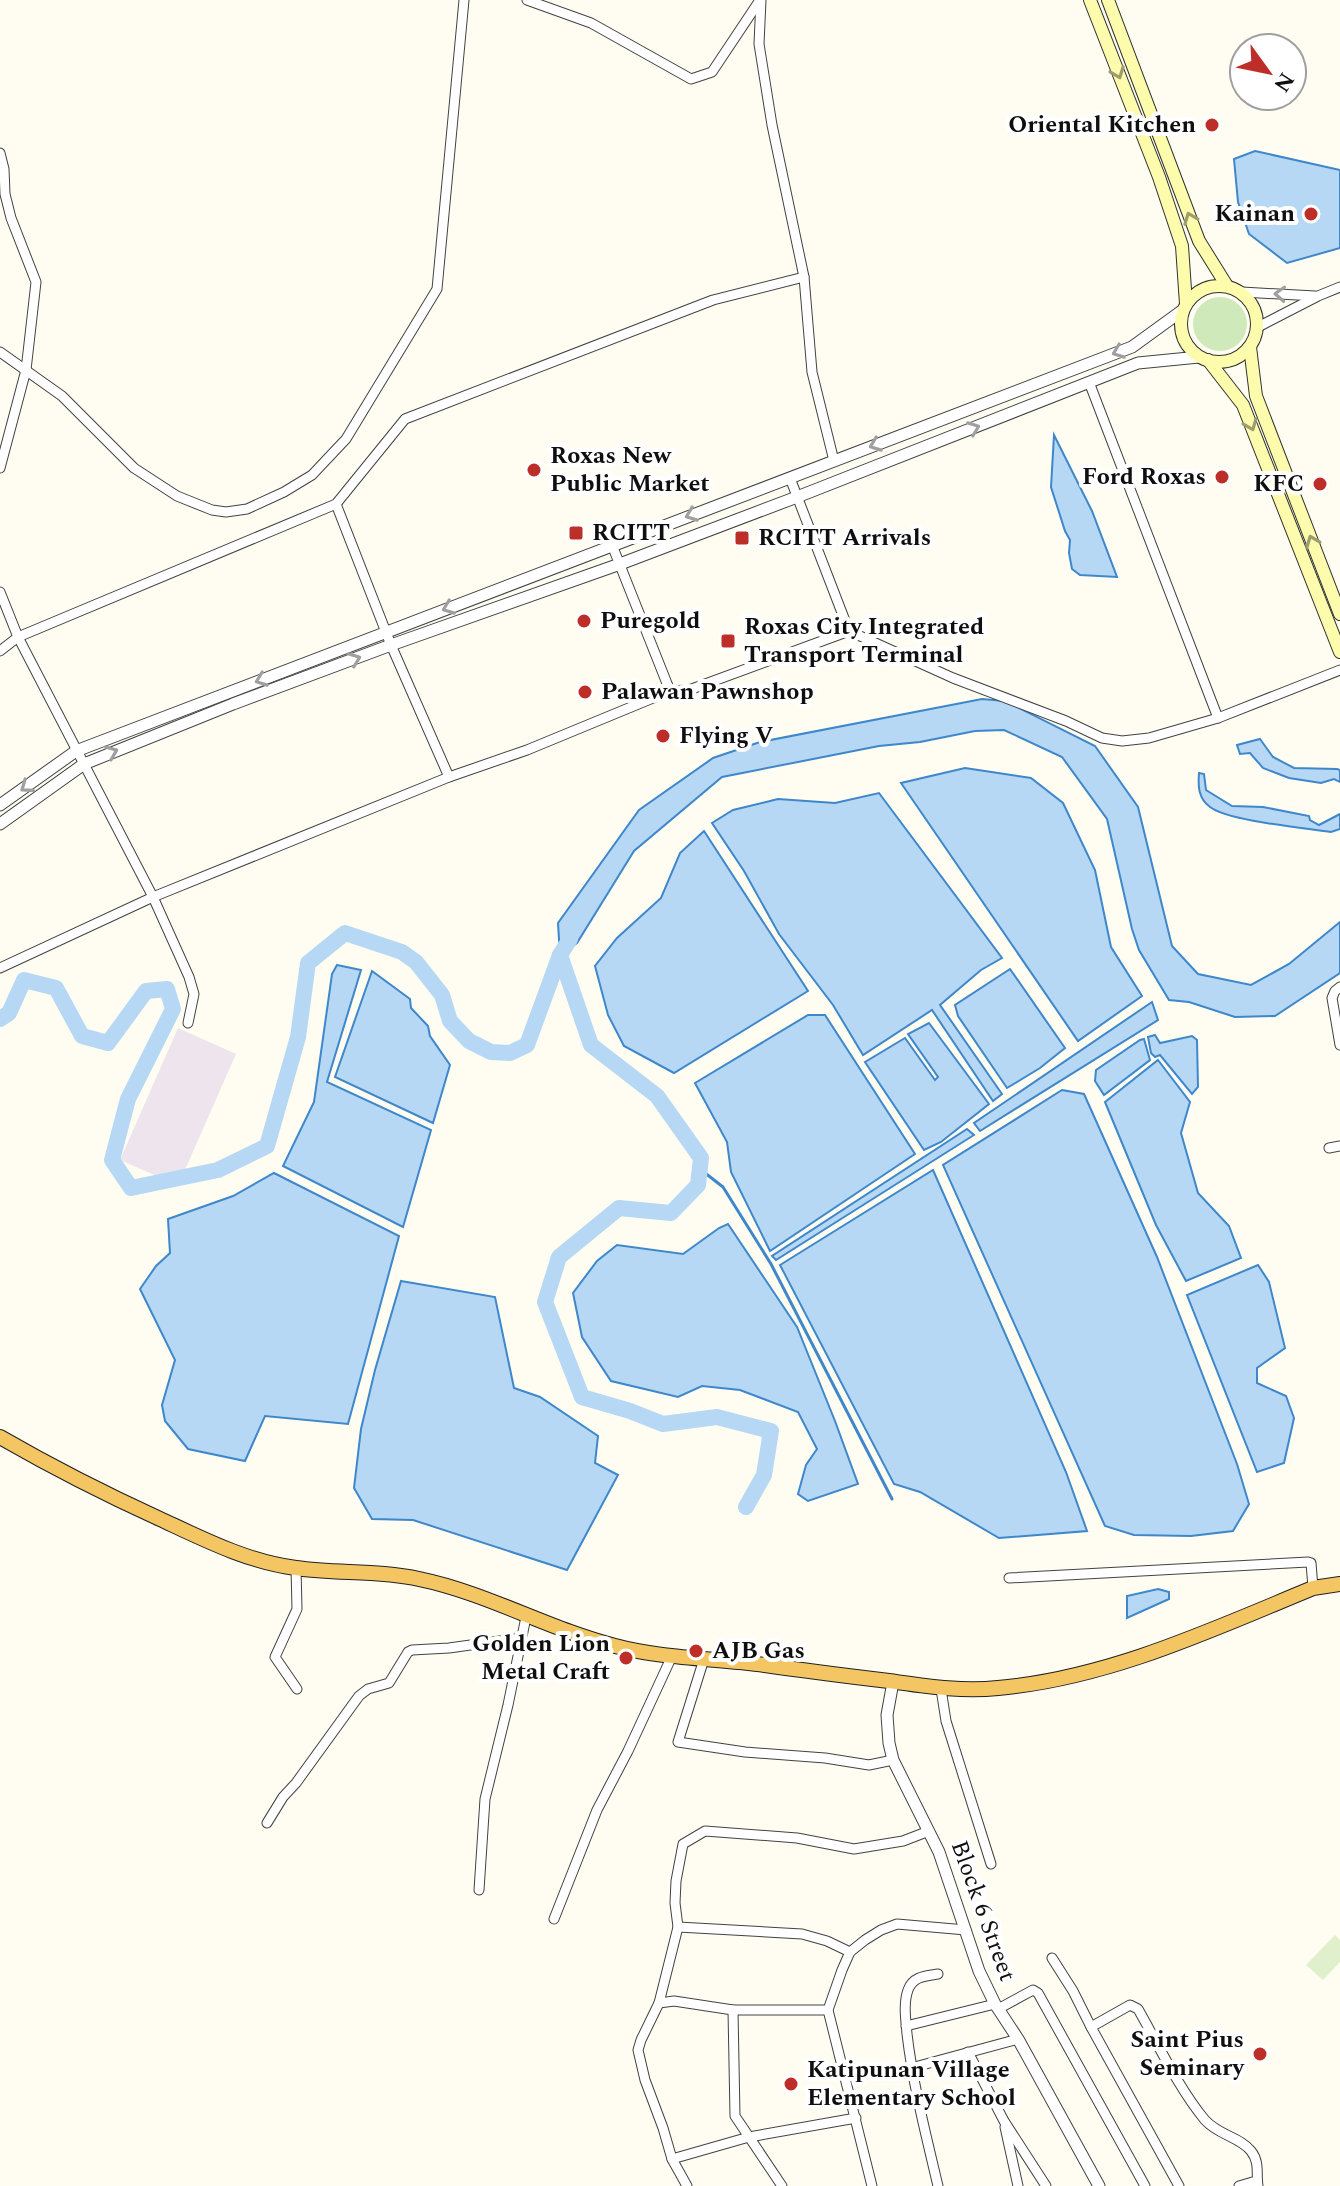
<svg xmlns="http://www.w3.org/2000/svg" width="1340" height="2186" viewBox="0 0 1340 2186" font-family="Spectral,serif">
<rect width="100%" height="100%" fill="#fffdf1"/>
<!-- industrial -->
<polygon fill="#ede4ed" points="178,1028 236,1054 184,1172 159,1177 120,1160"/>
<!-- green -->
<circle fill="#cfe9bb" cx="1220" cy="324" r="27"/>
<!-- pitch -->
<polygon fill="#e1f0cc" points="1335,1935 1340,1940 1340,1962 1323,1980 1306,1965"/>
<!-- water -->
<g fill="#b6d8f5" stroke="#3e87cb" stroke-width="2">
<polygon points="1255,151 1340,170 1340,248 1287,263 1249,234 1238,202 1234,159"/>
<polygon points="1054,435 1092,511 1117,577 1080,575 1072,569 1069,553 1070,540 1065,531 1051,487"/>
<polygon points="982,699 1005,701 1095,746 1138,807 1172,946 1198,974 1251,985 1289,964 1340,922 1340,973 1275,1016 1235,1017 1189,1002 1169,1000 1139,950 1132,929 1107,819 1062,757 1004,730 975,731 920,742 879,746 722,777 634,851 577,943 560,955 558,923 639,810 713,758 760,742"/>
<polygon points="1260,739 1273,757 1294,768 1337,769 1340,770 1340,782 1334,779 1321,783 1289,778 1263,768 1250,753 1240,754 1237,745"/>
<polygon points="965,768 1031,778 1063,803 1095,870 1111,947 1142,996 1078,1041 901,783"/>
<path d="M 1199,773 L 1204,774 L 1206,790 L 1232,806 L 1263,807 L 1309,816 L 1310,820 L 1319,825 L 1340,814 L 1340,829 L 1331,832 C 1305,828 1228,821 1210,807 C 1198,798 1198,786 1199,773 Z"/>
<polygon points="879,793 1002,958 981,970 940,1005 1002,1094 993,1101 932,1010 863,1055 833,1005 779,934 744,871 712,823 733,810 778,799 835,803"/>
<polygon points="704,831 808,991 674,1073 624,1046 608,1015 595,966 617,938 661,898 680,853"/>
<polygon points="337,965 361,970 327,1082 431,1130 403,1227 283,1166 314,1102 332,974"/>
<polygon points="1010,969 1065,1048 1040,1068 1007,1088 958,1016 955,1005"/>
<polygon points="372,971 410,999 411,1008 428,1026 430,1036 450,1065 433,1123 335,1077"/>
<polygon points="1152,1002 1158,1020 980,1131 974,1123"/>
<polygon points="808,1015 825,1015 915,1154 770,1251 731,1172 727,1142 695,1083"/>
<polygon points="929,1023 989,1104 941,1142 924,1150 865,1062 905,1038 935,1080 938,1077 908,1034"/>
<polygon points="1155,1035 1160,1043 1192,1036 1197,1040 1198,1087 1192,1094 1160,1055 1155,1057 1151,1053 1148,1037"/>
<polygon points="1144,1039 1150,1060 1104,1095 1095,1081 1096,1070 1140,1040"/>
<polygon points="1158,1060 1190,1102 1181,1133 1198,1193 1229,1226 1241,1258 1186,1281 1156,1225 1105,1102"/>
<polygon points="1062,1090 1084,1094 1157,1257 1237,1464 1249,1504 1233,1531 1191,1536 1134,1535 1105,1526 943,1165"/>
<polygon points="967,1129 974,1135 776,1260 772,1256"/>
<polygon points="933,1170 1066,1472 1087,1531 999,1538 920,1492 894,1484 780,1265"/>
<polygon points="274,1173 399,1236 348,1424 265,1416 245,1461 188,1449 165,1421 162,1405 175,1360 140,1289 156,1266 170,1253 168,1219 233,1196"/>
<polygon points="728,1224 797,1327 835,1421 858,1484 808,1501 798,1494 806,1465 817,1449 798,1412 740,1390 702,1386 678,1397 611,1381 582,1337 573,1293 597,1261 617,1245 683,1254 719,1228"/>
<polygon points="1258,1265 1269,1282 1285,1348 1257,1368 1257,1383 1286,1396 1294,1418 1284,1463 1257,1472 1187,1295"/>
<polygon points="401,1281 495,1297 514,1388 540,1397 598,1436 595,1463 618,1475 567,1570 413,1520 372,1519 354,1488 361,1429 375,1370"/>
<polygon points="1158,1589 1169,1592 1169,1599 1127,1618 1127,1596"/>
</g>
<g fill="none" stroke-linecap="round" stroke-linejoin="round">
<!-- stream -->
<polyline stroke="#3e87cb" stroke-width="3" points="700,1169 723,1187 771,1264 892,1499"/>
<!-- river -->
<g stroke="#b6d8f5" stroke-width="16">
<polyline points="560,955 591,1045 657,1096 701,1158 698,1185 671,1213 619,1208 559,1257 545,1302 582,1397 630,1411 663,1424 717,1417 771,1431 764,1475 746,1507"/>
<polyline points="0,1019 9,1013 24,980 56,988 82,1036 108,1043 146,991 167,989 173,1009 128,1099 112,1160 131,1188 218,1170 267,1146 298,1037 308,963 345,933 402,952 416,962 442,995 450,1021 469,1041 491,1052 510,1053 527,1045 560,955 570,939"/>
</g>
<!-- minor casing -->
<g stroke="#424242" stroke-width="11">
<g id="minor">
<polyline points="527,0 591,23 691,79 712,72 760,0"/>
<polyline points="761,0 759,44 772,125 804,277 812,372 834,461"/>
<polyline points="0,153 4,169 5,194 11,218 36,282 26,370 0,468"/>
<polyline points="1242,292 1315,296"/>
<polyline points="1258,327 1318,296 1340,287"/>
<polyline points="0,352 62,396 134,468 177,496 212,510 226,512 247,509 284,492 312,475 346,439 437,289 464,0"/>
<polyline points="1089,382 1218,718"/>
<polyline points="790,478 849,631 953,678 1066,721 1102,738 1122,741 1149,738 1218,718 1340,670"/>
<polyline points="336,504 391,645 449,777"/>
<polyline points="612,545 670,691"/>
<polyline points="0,592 18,637 153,897 189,977 194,994 188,1023"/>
<polyline points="0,651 18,637 336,504 405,419 713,300 804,277"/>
<polyline points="0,968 153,897 449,777 527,750 670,691 689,690 849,631"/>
<polyline points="1340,987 1335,991 1332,998 1340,1045"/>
<polyline points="1329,1148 1340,1146"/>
<polyline points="296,1568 297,1609 275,1657 297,1689"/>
<polyline points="1009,1578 1308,1562 1311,1563 1313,1588"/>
<polyline points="704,1659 678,1742 745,1752 825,1758 869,1765 893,1760"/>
<polyline points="941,1689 946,1721 991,1864"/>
<polyline points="267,1823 283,1797 296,1783 359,1696 368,1689 389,1683 408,1652 412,1650 449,1648 521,1638"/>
<polyline points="479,1890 485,1799 508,1705 526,1617"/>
<polyline points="554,1919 597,1810 628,1751 672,1656"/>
<polyline points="678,1927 802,1934 827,1941 850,1952"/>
<polyline points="1052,1958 1073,1991 1091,2027"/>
<polyline points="659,2003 674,2001 733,2010 828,2010"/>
<polyline points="998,2009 1033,1990 1038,1993 1145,2186"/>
<polyline points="733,2010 735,2116 782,2186"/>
<polyline points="906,2026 995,2004"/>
<polyline points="968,2052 1004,2121 1046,2186"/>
<polyline points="911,2068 1018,2039"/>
<polyline points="1005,2127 1018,2186"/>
<polyline points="672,2159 749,2137 856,2118"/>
<polyline points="687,2186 672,2159 663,2128 645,2080 638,2050 641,2040 659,2003 678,1927 675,1903 676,1881 683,1844 705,1831 797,1838 854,1849 903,1841 929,1831"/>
<polyline points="872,2186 828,2010 842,1970 850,1952 865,1940 881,1930 897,1924 966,1930"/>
<path d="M 938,2186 C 926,2135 913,2085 907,2034 C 906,2020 903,2004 908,1990 C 913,1976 926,1976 938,1974"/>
<path d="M 1179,2186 L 1091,2027 L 1130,2005 L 1138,2009 C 1158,2044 1179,2089 1205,2120 C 1218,2135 1240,2137 1251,2151 C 1260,2162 1256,2174 1258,2186"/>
<polyline points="1239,2186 1256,2181"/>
</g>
</g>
<!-- tertiary casing -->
<g stroke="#424242" stroke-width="13">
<g id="tertiary">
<polyline points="0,805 76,751 1132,347 1183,310"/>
<polyline points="0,824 84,764 233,704 391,645 620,564 797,497 1138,363 1199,357"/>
<polyline points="893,1682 887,1715 889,1743 893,1760 939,1852 979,1971 995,2004 1018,2039 1099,2186"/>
</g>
</g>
<!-- secondary casing -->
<g stroke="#313131" stroke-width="14">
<g id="secondary">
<polyline points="1090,0 1159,177 1182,246 1186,304"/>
<polyline points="1108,0 1199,241 1227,286"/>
<circle cx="1219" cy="324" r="38"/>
<polyline points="1250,347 1256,396 1340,614"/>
<polyline points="1208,360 1243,405 1340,652"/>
</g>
</g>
<!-- trunk casing -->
<g stroke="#202020" stroke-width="16">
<path id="trunk" d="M 0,1437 C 52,1467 105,1494 160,1519 C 203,1539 248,1562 296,1568 C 336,1574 379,1570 419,1579 C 487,1593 548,1629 615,1646 C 664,1659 715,1658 765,1665 C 806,1671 847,1676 889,1681 C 925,1686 961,1692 998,1688 C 1109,1678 1211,1630 1313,1588 L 1340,1584"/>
</g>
<!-- minor -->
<use href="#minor" stroke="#fff" stroke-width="9"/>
<!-- tertiary -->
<use href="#tertiary" stroke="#fff" stroke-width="11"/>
<!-- secondary -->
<use href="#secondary" stroke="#fdfcad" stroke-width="12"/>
<!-- trunk -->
<use href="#trunk" stroke="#f4c663" stroke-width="14"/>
</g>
<!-- one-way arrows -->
<defs><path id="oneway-chevron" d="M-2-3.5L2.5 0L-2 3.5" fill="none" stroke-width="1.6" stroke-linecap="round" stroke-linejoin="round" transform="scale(2)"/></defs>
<g stroke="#9e9d6e">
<use href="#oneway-chevron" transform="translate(1118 73) rotate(69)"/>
<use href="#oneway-chevron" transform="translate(1190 218) rotate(-111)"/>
<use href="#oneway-chevron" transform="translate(1251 425) rotate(68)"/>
<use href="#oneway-chevron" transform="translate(1312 541) rotate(-111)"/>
</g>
<g stroke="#9f9f9f">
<use href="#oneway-chevron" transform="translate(1280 294) rotate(-177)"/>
<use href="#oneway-chevron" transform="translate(1118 352) rotate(159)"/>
<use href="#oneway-chevron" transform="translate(974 428) rotate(-21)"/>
<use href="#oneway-chevron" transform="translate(875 445) rotate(159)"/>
<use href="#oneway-chevron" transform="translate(691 515) rotate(159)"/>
<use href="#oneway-chevron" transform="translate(448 608) rotate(159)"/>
<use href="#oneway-chevron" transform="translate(355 659) rotate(-21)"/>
<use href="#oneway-chevron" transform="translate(261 680) rotate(159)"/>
<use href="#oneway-chevron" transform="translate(112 752) rotate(-22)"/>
<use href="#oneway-chevron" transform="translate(26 787) rotate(144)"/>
</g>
<!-- markers -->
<g fill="#bd2e28" stroke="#fff" stroke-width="3">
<circle cx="1212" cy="125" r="8"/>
<circle cx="1311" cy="214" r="8"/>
<circle cx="534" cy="470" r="8"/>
<circle cx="1222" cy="477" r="8"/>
<circle cx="1320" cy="484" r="8"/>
<rect x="568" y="525" width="16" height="16" rx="4"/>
<rect x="734" y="530" width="16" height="16" rx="4"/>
<circle cx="584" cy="621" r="8"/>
<rect x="720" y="633" width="16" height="16" rx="4"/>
<circle cx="585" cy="692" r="8"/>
<circle cx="663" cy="736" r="8"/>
<circle cx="696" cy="1651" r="8"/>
<circle cx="626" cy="1658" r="8"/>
<circle cx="1260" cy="2054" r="8"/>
<circle cx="791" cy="2084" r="8"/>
</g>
<g text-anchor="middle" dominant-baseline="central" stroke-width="8" stroke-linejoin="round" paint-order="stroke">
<!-- poi labels -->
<g font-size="24" font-weight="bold" fill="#0f0f0f" stroke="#fff" text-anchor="start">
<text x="1196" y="125" text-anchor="end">Oriental Kitchen</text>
<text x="1295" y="214" text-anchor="end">Kainan</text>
<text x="550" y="456">Roxas New<tspan x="550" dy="28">Public Market</tspan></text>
<text x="1206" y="477" text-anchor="end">Ford Roxas</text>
<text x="1304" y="484" text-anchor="end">KFC</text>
<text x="592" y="533">RCITT</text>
<text x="758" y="538">RCITT Arrivals</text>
<text x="600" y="621">Puregold</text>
<text x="744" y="627">Roxas City Integrated<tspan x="744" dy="28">Transport Terminal</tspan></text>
<text x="601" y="692">Palawan Pawnshop</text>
<text x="679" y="736">Flying V</text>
<text x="610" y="1644" text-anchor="end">Golden Lion<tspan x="610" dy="28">Metal Craft</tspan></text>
<text x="712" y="1651">AJB Gas</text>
<text x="1244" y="2040" text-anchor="end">Saint Pius<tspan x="1244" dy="28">Seminary</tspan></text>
<text x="807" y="2070">Katipunan Village<tspan x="807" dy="28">Elementary School</tspan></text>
</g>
<!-- street labels -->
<g font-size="24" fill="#0f0f0f" stroke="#fff">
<text transform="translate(983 1911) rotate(70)">Block 6 Street</text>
</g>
</g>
<!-- north arrow -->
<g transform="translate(1268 72) rotate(123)"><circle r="38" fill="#ffffff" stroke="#9f9f9f" stroke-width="2"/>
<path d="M0-6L14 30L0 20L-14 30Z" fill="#bd2e28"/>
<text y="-12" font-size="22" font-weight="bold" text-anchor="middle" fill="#0f0f0f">N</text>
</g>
</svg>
